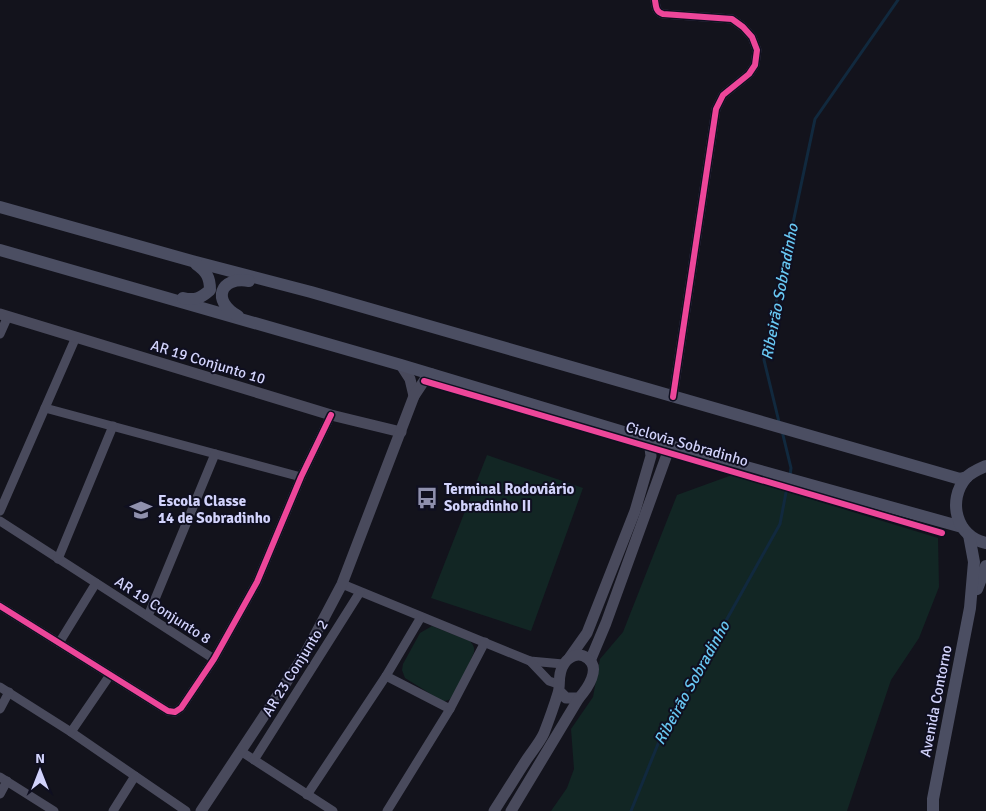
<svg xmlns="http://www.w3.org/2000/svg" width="986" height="811" viewBox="0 0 986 811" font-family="Signika,sans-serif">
<rect width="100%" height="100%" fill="#13131c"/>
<!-- green -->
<g fill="#122624">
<polygon points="487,455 583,488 531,631 431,598"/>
<polygon points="732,475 938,538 939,587 919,638 891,680 847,811 551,811 567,788 574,769 571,729 593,697 600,659 623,632 677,495"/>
<path d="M 432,626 L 470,641 C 473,645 475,647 474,652 C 472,658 454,696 450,699 C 447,701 445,701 442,701 L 405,678 L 402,670 L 403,664 L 420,633 Z"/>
</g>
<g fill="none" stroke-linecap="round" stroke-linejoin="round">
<!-- stream -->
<g stroke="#11293e" stroke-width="3">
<polyline points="779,422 764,360 815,119 898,0"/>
<polyline points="782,431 791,468 790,476"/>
<polyline points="631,811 660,739 780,524 788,482"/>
</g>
<!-- minor -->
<g stroke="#494a5c" stroke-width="9">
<path d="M 655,0 C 656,7 656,12 663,14 L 732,19 L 743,27 L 752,37 L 757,50 L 755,65 L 749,74 L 723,95 L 716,109 L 673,397"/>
<polyline points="0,334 8,316"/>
<polyline points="45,408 301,477"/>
<polyline points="0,511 76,337"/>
<polyline points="0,521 214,659"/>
<polyline points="58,559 113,426"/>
<polyline points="342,584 530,661 563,664"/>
<polyline points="0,606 168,711 175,712 181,708 214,659 257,582 301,477 331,415"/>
<polyline points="148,616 215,454"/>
<polyline points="59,643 96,583"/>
<polyline points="530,661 549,681 558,684"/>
<polyline points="386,676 450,709"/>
<polyline points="0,687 71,732 186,811"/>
<polyline points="0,709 9,692"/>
<polyline points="71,732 110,675"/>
<polyline points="242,752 333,811"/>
<polyline points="254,760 360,592"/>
<polyline points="0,777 54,811"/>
<polyline points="0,794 7,781"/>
<polyline points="307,795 386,676 421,617"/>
<polyline points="113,811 135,776"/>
<polyline points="387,811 450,709 485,642"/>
</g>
<!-- tertiary -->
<g stroke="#494a5c" stroke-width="11">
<polyline points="0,314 331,415 401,432"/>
<polyline points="401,365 410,379 414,396"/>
<polyline points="570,657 587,633 635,511 651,456 649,440"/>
<polyline points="590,661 606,623 670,446"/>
<polyline points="201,811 305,654 342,584 414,396 424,381 432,374"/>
<path d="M 494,811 C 505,794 516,776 527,759 C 533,750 540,742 544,733 C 549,720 554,706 558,693 C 561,684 557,674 564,664 C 569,656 579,652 587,658 C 602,668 587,689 579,698 L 566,698 L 559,691"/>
<polyline points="511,811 579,698"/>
</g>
<!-- secondary -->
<g stroke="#4b4e62" stroke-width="12">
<polyline points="0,207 192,261 311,292 960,479 967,477"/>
<polyline points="0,250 401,365 670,446 962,527"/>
<path d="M 183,298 C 195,301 201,298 210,290 C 210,277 206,271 196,264"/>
<path d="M 238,316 C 211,301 220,276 249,281"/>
<path d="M 986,466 C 979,469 971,472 966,478 C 947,500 956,537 986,543"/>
<polyline points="977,589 986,566"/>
<polyline points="933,811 933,799 970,608 974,562 969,535"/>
</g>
<!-- cycleway casing -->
<g stroke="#0f0f20" stroke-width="9">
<g id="cycleway">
<path d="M 655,0 C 656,7 656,12 663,14 L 732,19 L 743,27 L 752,37 L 757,50 L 755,65 L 749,74 L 723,95 L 716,109 L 673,397"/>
<polyline points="424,381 942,533"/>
<polyline points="0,606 168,711 175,712 181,708 214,659 257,582 301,477 331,415"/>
</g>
</g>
<!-- cycleway -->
<use href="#cycleway" stroke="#ed469a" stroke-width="6"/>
</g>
<!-- icons -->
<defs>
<g id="bus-bare" transform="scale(1.725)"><path d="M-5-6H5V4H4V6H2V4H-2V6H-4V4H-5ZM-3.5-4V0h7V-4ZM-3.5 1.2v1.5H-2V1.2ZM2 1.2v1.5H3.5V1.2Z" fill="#8f90ad" stroke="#0f0f20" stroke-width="2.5" paint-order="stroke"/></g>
<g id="school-bare" transform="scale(1.725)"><path d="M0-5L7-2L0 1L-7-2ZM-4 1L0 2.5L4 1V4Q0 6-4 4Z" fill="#8f90ad" stroke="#0f0f20" stroke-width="2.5" paint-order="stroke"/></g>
</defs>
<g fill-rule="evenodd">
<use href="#bus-bare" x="427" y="498"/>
<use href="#school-bare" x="141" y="510"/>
</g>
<g text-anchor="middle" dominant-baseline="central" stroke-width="4" stroke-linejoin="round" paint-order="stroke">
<!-- street labels -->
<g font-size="15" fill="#d2d3fb" stroke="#0f0f20">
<text transform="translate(208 362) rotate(17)">AR 19 Conjunto 10</text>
<text transform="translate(687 444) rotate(16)">Ciclovia Sobradinho</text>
<text transform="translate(163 610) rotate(33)">AR 19 Conjunto 8</text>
<text transform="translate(295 668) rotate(-58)">AR 23 Conjunto 2</text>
<text transform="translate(936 701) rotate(-79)">Avenida Contorno</text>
</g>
<!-- poi labels -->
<g font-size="15" font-weight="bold" fill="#d2d3fb" stroke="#0f0f20" text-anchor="start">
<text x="444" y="489">Terminal Rodoviário<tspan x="444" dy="17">Sobradinho II</tspan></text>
<text x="158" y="501">Escola Classe<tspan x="158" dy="17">14 de Sobradinho</tspan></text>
</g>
<!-- water labels -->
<g font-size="16" font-style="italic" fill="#68c7f2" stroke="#0f0f20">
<text transform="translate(780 292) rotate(-79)">Ribeirão Sobradinho</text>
<text transform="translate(692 683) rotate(-61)">Ribeirão Sobradinho</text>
</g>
</g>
<!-- north arrow -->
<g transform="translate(40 771)" stroke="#0f0f20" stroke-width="4" paint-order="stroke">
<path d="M0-4L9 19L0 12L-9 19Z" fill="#d2d3fb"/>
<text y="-8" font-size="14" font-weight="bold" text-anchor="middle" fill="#d2d3fb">N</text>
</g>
</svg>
